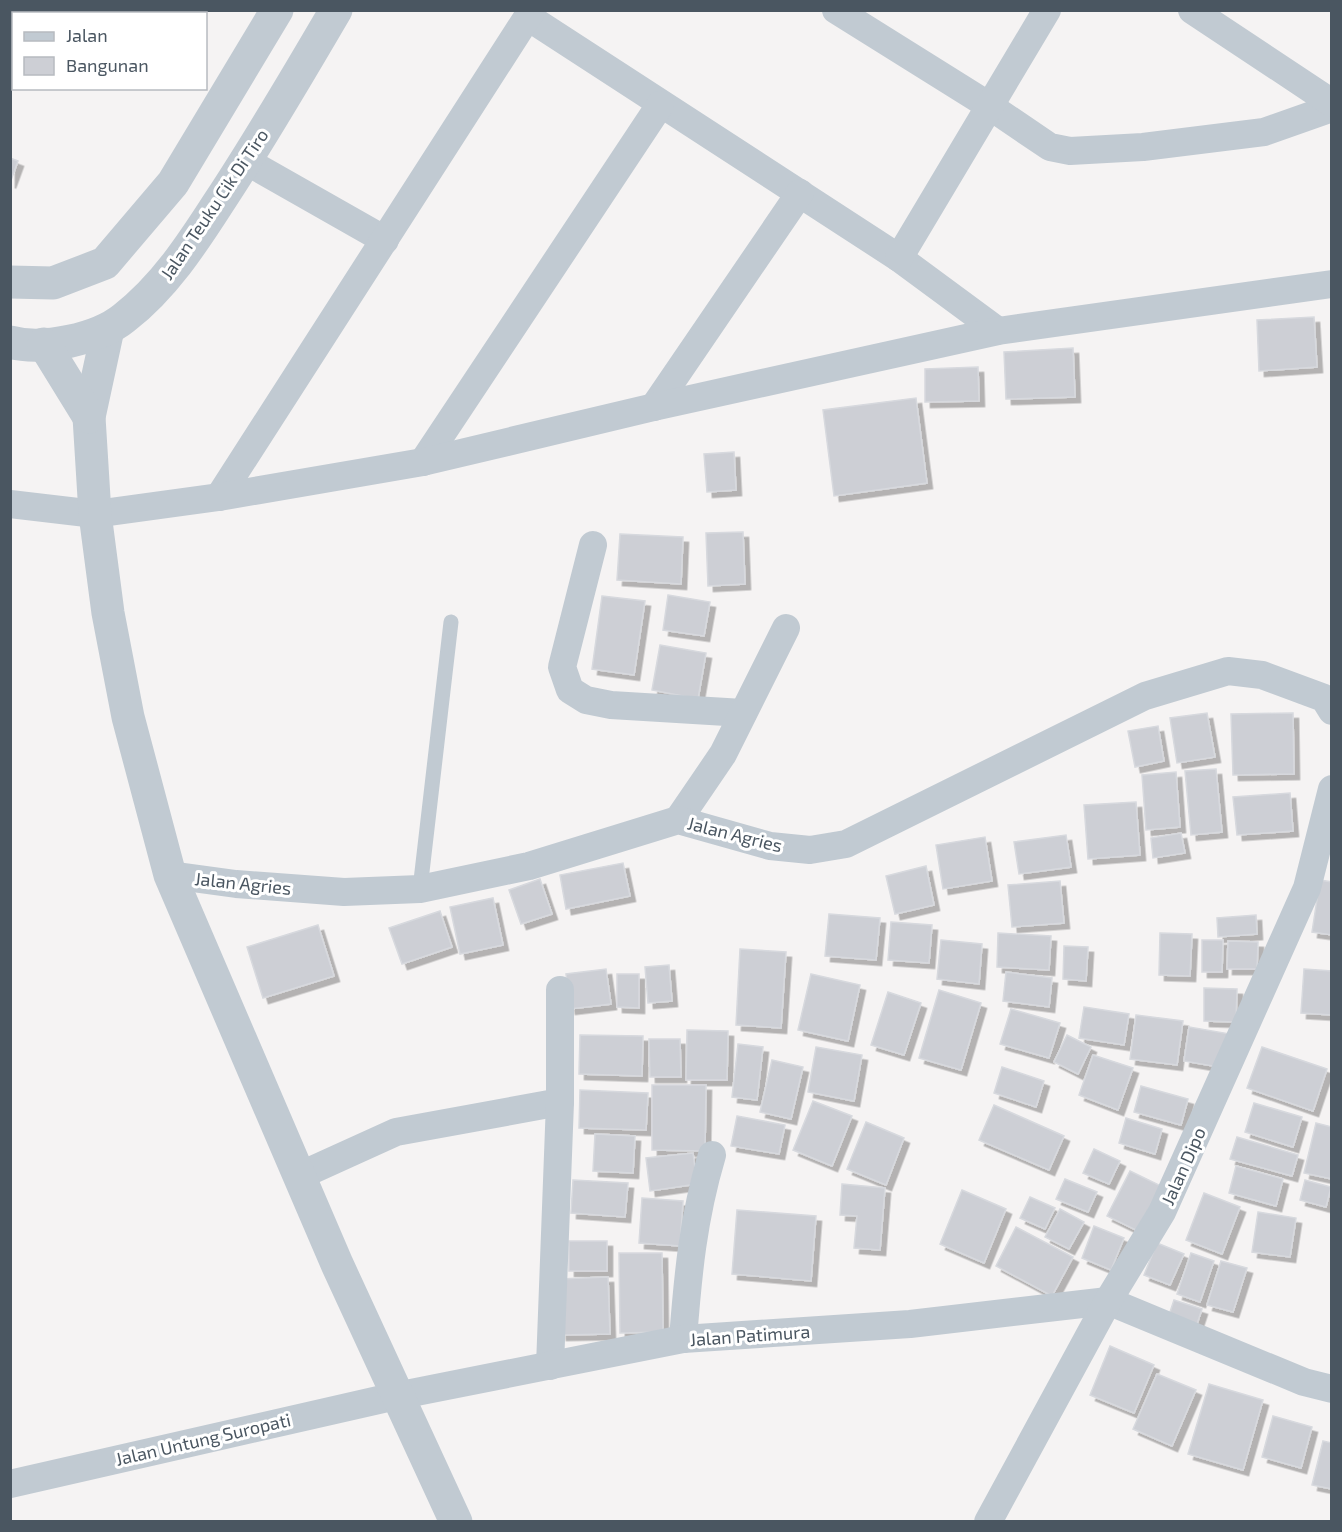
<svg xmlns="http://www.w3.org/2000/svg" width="1342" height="1532" viewBox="0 0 1342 1532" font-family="'Exo 2',sans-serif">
<defs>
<filter id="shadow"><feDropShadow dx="5.5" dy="5.5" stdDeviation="0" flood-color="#0004"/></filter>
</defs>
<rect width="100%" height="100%" fill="#f5f3f3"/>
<!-- building -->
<g fill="#cdcfd5" stroke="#d7d9de" stroke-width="1.5" filter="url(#shadow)">
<polygon points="10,158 18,161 10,183"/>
<polygon points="1314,317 1317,367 1259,371 1257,320"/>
<polygon points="1073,348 1075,397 1006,399 1004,352"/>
<polygon points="978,367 979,401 925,402 925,369"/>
<polygon points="916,398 927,483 834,496 823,410"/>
<polygon points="734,452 736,490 707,492 704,454"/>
<polygon points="743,532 745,584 708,586 706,533"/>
<polygon points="620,534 683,537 681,584 617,580"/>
<polygon points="668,595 710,602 704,636 663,630"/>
<polygon points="602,596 645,601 634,675 592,669"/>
<polygon points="660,645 706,653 698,699 652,690"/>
<polygon points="1207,713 1215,757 1177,763 1170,718"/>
<polygon points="1293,713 1294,774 1233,775 1231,714"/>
<polygon points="1158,726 1164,761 1135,767 1128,731"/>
<polygon points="1216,769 1222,832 1191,835 1185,771"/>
<polygon points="1176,772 1180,827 1146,830 1142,775"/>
<polygon points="1290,793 1293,831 1237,835 1233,797"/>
<polygon points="1136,802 1140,855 1088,859 1084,805"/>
<polygon points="1181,833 1185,853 1153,858 1151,838"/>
<polygon points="1066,835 1071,867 1019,874 1014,842"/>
<polygon points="985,837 992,881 943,889 936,845"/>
<polygon points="623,863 630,896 566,909 560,875"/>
<polygon points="926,866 934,905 895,914 886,876"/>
<polygon points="540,879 552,914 521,924 509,890"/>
<polygon points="1320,880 1332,882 1332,935 1312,932"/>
<polygon points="1060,881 1064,923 1012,927 1008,885"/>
<polygon points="493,898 503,945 460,954 450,907"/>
<polygon points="440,911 452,947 402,964 389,928"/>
<polygon points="829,914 880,918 876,960 825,956"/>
<polygon points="1256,915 1257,934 1218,937 1217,918"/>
<polygon points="891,922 932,925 929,963 888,960"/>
<polygon points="318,925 334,976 263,998 247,947"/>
<polygon points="998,933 1051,936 1049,970 997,967"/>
<polygon points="1160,933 1192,934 1190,976 1159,975"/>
<polygon points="941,940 982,944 979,984 937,979"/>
<polygon points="1202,940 1223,940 1222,972 1202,972"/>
<polygon points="1228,941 1258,942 1257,969 1227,969"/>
<polygon points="1064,946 1088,947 1086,981 1063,979"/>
<polygon points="740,949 786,952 781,1028 736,1025"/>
<polygon points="669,965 672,1001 648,1003 645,967"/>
<polygon points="606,969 611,1004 570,1009 566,974"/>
<polygon points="1304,969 1332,971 1332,1015 1301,1013"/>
<polygon points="1006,972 1052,978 1049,1007 1003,1001"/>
<polygon points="617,974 639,974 639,1008 617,1007"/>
<polygon points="811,974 860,985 848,1041 798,1030"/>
<polygon points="1204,988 1237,989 1236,1022 1204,1021"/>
<polygon points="939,990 981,1003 961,1070 919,1058"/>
<polygon points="888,992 921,1003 904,1055 871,1045"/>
<polygon points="1084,1007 1129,1014 1124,1045 1079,1038"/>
<polygon points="1011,1009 1060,1023 1049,1058 1000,1044"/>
<polygon points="1136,1015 1183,1021 1177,1065 1130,1059"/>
<polygon points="1189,1027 1230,1034 1224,1068 1184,1061"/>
<polygon points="687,1030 728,1031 727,1080 686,1080"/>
<polygon points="580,1035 643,1036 642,1076 579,1074"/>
<polygon points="1067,1035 1091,1047 1078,1074 1054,1062"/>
<polygon points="649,1039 680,1039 681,1077 650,1077"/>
<polygon points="738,1044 763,1047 757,1100 732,1097"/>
<polygon points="816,1047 862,1055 854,1101 808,1092"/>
<polygon points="1262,1047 1327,1069 1313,1111 1247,1088"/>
<polygon points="1093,1055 1133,1068 1118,1110 1079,1095"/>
<polygon points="772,1060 803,1067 791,1119 760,1112"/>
<polygon points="1002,1067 1044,1081 1036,1107 994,1093"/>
<polygon points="652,1085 706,1085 705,1151 652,1150"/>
<polygon points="1141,1086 1188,1099 1181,1125 1134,1112"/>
<polygon points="580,1090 648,1093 646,1130 579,1128"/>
<polygon points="813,1101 852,1116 832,1166 793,1150"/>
<polygon points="1254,1103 1302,1117 1293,1147 1245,1132"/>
<polygon points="994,1105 1064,1136 1049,1170 979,1140"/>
<polygon points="737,1116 785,1125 779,1154 731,1146"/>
<polygon points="1126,1118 1162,1129 1155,1154 1119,1143"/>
<polygon points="866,1122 904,1138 886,1185 847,1169"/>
<polygon points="1316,1123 1332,1127 1332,1179 1304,1173"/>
<polygon points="595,1134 635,1136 633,1173 593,1171"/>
<polygon points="1237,1137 1298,1155 1292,1176 1230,1159"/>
<polygon points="1094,1149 1120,1161 1109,1184 1083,1173"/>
<polygon points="693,1153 697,1184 650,1191 646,1158"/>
<polygon points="1236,1166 1283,1179 1276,1206 1229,1193"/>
<polygon points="1130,1171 1161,1186 1138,1231 1107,1216"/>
<polygon points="1065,1179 1097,1192 1088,1212 1056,1199"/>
<polygon points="573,1180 628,1183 625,1217 571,1213"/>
<polygon points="1305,1180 1331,1187 1326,1207 1300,1200"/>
<polygon points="842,1184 885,1188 880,1250 854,1248 857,1216 840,1215"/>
<polygon points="962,1190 1006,1209 984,1263 940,1244"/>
<polygon points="1204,1193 1240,1207 1222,1254 1186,1240"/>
<polygon points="1030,1197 1055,1208 1045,1229 1020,1218"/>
<polygon points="642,1198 683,1201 680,1246 639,1243"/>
<polygon points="1060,1209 1084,1222 1069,1249 1045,1237"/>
<polygon points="737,1210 816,1216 811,1281 732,1274"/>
<polygon points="1258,1212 1296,1218 1290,1257 1252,1252"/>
<polygon points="1094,1226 1124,1238 1111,1270 1082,1258"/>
<polygon points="1016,1227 1073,1257 1052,1296 996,1266"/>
<rect x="569" y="1241" width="38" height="30"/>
<polygon points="1157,1243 1184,1254 1170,1285 1144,1275"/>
<polygon points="619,1253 662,1253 663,1332 620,1333"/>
<polygon points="1191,1253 1214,1261 1200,1302 1177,1294"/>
<polygon points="1221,1261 1247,1268 1233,1312 1207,1305"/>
<polygon points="608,1277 610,1334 561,1335 559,1279"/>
<polygon points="1174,1300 1202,1309 1196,1327 1168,1318"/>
<polygon points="1110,1346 1154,1365 1134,1413 1090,1395"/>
<polygon points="1157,1374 1196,1390 1172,1446 1133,1429"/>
<polygon points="1209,1384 1263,1400 1243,1470 1188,1454"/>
<polygon points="1273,1416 1312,1427 1301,1468 1262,1457"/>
<polygon points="1323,1441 1332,1443 1332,1489 1312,1485"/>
</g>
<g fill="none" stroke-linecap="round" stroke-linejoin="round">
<!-- service -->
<polyline stroke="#c1cad2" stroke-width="15" points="420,889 451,622"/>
<!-- minor -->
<g stroke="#c1cad2" stroke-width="28">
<polyline points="836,10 988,105 1050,147 1070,151 1143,147 1264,132 1332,108"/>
<polyline points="1192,10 1332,103"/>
<polyline points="528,17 899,258 998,331"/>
<polyline points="246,161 385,240"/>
<polyline points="899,258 1047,10"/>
<polyline points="654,407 800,193"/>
<polyline points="423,462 660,105"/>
<polyline points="219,497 532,10"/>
<polyline points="10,504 95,514 219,497 423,462 654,407 998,331 1332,284"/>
<polyline points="593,545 562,667 570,690 586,700 611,705 743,713"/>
<polyline points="678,820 723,754 786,628"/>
<polyline points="170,875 236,884 344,892 420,889 529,866 678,820 770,846 810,850 846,844 1145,696 1228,671 1262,675 1324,698 1332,711"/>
<polyline points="299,1176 396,1132 560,1102"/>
<path d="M 683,1339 C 688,1274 693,1219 712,1155"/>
<polyline points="550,1366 560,1102 560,990"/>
<polyline points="10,1484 396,1396 683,1339 910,1324 1108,1301 1304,1382 1332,1389"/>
<polyline points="988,1522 1108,1301 1162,1212 1307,888 1332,789"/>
</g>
<!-- tertiary -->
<g stroke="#c1cad2" stroke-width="33">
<polyline points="10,282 53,283 105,263 173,183 277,10"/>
<polyline points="108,329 89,417 95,514 108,613 128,717 170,875 337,1264 456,1522"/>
<path d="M 10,342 C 43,351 98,339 124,318 C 164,287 192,244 219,202 C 260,140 298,75 336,10"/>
<polyline points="44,344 89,417"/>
</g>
</g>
<g text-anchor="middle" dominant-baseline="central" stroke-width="6" stroke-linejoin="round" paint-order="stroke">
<!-- street labels -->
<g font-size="18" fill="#4a5661" stroke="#fff">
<text transform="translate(214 204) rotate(-56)">Jalan Teuku Cik Di Tiro</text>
<text transform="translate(735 834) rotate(14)">Jalan Agries</text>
<text transform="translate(243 883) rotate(6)">Jalan Agries</text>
<text transform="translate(1183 1166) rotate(-66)">Jalan Dipo</text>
<text transform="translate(750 1335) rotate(-4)">Jalan Patimura</text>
<text transform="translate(203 1439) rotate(-13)">Jalan Untung Suropati</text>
</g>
</g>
<!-- border -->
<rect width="1342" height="1532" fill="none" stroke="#4a5661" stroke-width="24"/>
<!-- legend -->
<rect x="12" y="12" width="195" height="78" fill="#ffffff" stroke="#b7bbc0" stroke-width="1.5"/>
<rect x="24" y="32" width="30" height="9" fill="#c1cad2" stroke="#b7bbc0" stroke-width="1.5"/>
<text x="66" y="42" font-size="18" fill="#4a5661">Jalan</text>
<rect x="24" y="57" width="30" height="18" fill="#cdcfd5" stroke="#b7bbc0" stroke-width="1.5"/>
<text x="66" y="72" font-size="18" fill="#4a5661">Bangunan</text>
</svg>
